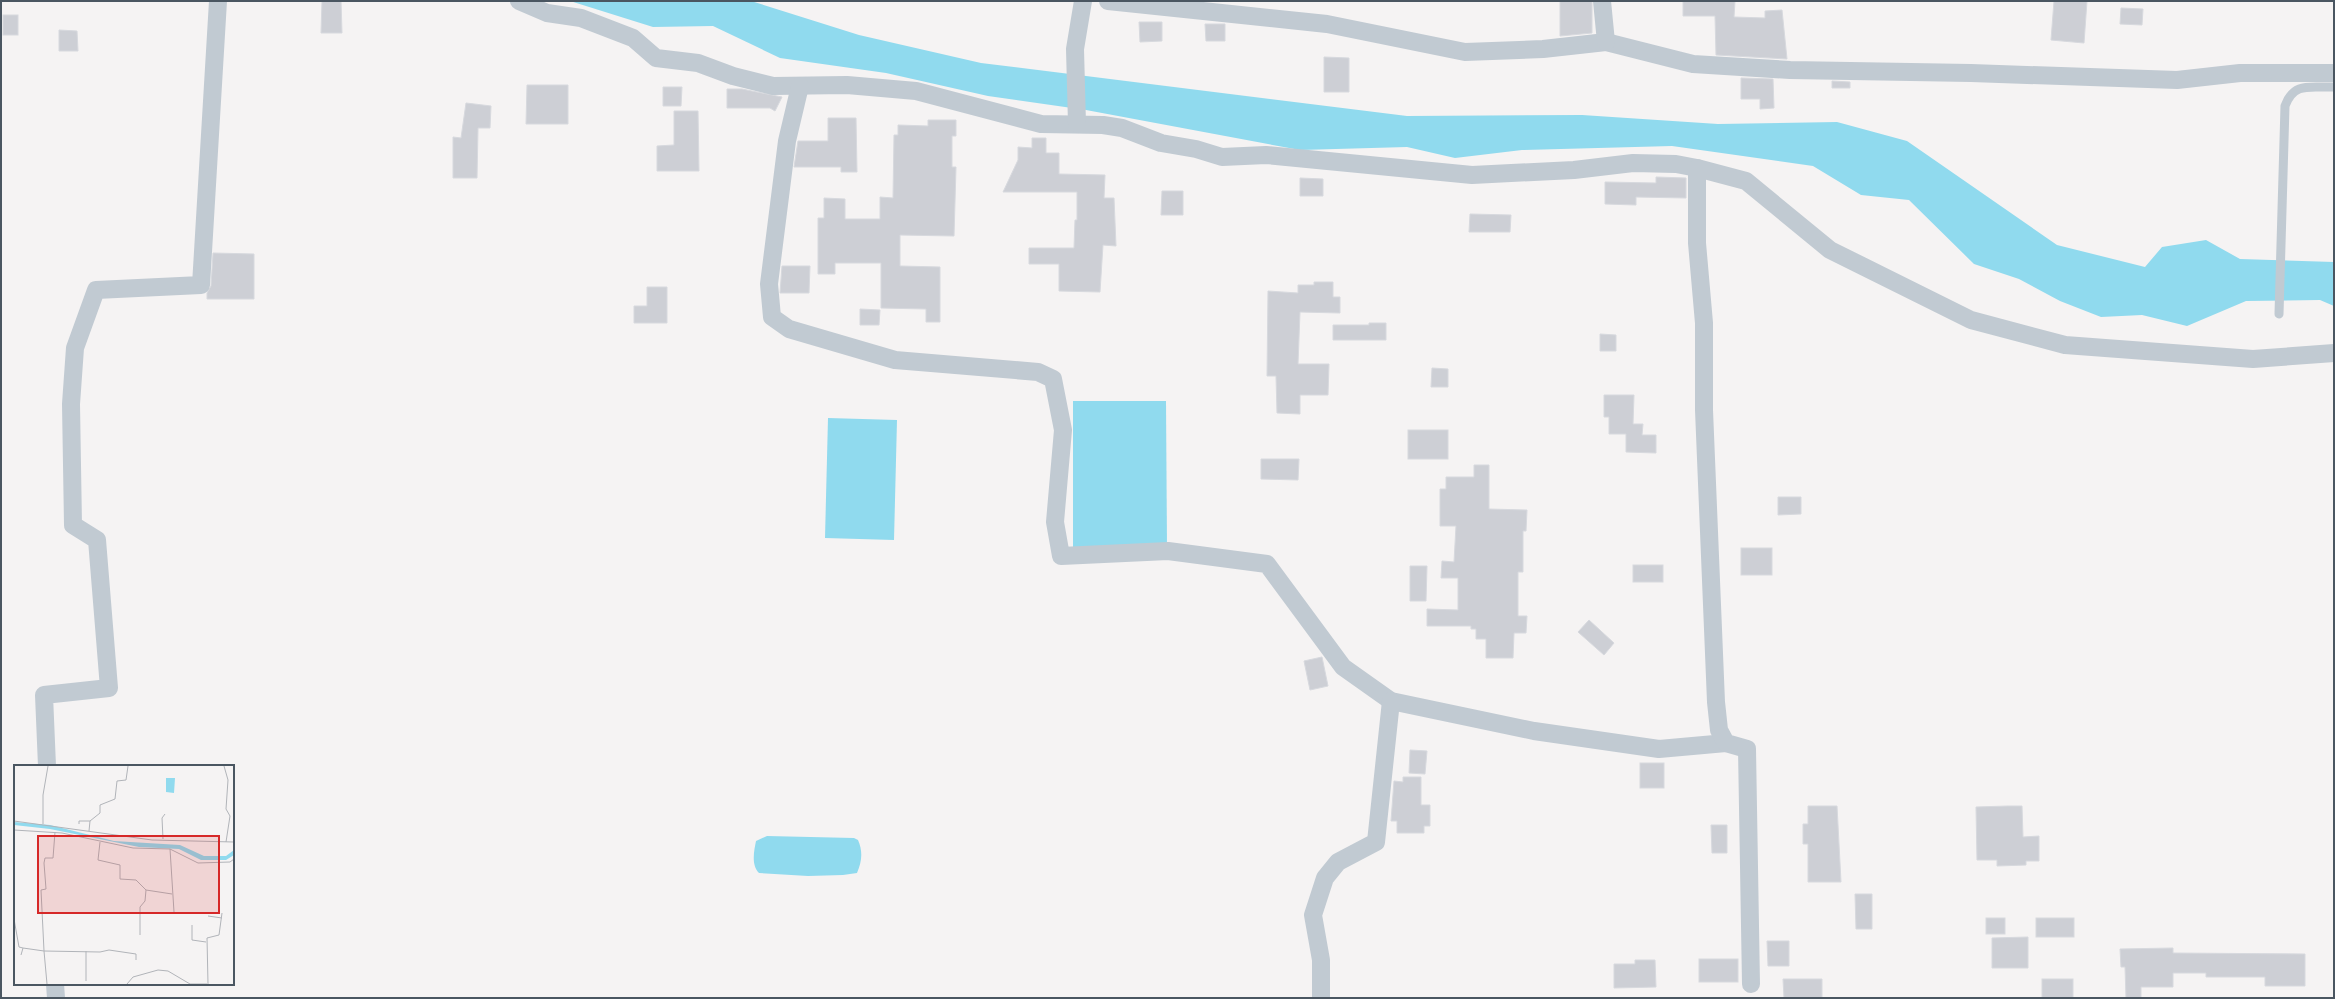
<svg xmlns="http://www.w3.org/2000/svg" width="2335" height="999" viewBox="0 0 2335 999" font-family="Poppins,sans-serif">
<rect width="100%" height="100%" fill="#f5f3f3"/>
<!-- water -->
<g fill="#90daee">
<polygon points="570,1 751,1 859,35 981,63 1407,116 1582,115 1718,124 1837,122 1907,141 2057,245 2145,267 2162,247 2206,240 2240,259 2334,262 2334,306 2320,300 2246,301 2187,326 2142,315 2101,317 2060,301 2019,279 1974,264 1909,200 1861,195 1813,166 1672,146 1522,150 1455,158 1407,147 1300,150 1086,110 988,96 886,73 780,58 713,26 653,27"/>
<polygon points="1073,401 1166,401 1167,547 1073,548"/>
<polygon points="828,418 897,420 894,540 825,538"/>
<path d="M 767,836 L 854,838 L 858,840 C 863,851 862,862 857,873 L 843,875 L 808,876 L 759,873 C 751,865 754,851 756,841 Z"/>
</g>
<!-- building -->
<g fill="#cdcfd5" stroke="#d7d9de">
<polygon points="322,1 341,1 342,33 321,33"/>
<polygon points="1560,1 1592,1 1592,33 1560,36"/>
<polygon points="1683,1 1735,1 1734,17 1765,18 1765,11 1782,10 1787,59 1716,55 1715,16 1683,16"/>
<polygon points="2054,1 2087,1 2084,43 2051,40"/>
<polygon points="2121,8 2143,9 2142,25 2120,24"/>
<rect x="3" y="15" width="15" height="20"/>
<polygon points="1139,22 1162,22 1162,41 1140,42"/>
<polygon points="1205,24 1225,24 1225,41 1206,41"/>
<polygon points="59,30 77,31 78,51 59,51"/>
<polygon points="1324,57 1349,58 1349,92 1324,92"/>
<polygon points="1741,78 1773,79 1774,108 1760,109 1760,99 1741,99"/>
<polygon points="1832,81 1850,82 1850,88 1832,88"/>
<polygon points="527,85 568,85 568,124 526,124"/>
<polygon points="663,87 682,87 681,106 663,106"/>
<polygon points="727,89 742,89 782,97 775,111 770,108 727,108"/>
<polygon points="466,103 491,106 490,128 478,128 477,178 453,178 453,137 461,138"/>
<polygon points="674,111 698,111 699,171 657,171 657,146 674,145"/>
<polygon points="828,118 856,118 857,172 841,172 841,167 794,167 798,141 828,141"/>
<polygon points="928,120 956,120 956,136 952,136 952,167 956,167 954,236 900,235 900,266 940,267 940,322 926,322 926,309 881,308 881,263 835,263 835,274 818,274 818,218 824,218 824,198 845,199 845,219 880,219 880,197 893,198 894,135 898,135 898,125 928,126"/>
<polygon points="1032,138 1046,138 1046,153 1059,153 1059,174 1105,175 1104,198 1114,198 1116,246 1103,245 1100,292 1059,291 1059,264 1029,264 1029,248 1074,248 1075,220 1077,220 1077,192 1003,192 1018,160 1018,147 1032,148"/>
<polygon points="1656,177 1686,178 1686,198 1636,197 1636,205 1605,204 1605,182 1656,183"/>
<polygon points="1300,178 1323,179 1323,196 1300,196"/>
<polygon points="1162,191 1183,191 1183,215 1161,215"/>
<polygon points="1470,214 1511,215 1510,232 1469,232"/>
<polygon points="213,253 254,254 254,299 207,299 207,293 211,286"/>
<polygon points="782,266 810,266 809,293 780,293"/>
<polygon points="1314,282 1333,282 1333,297 1340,297 1340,313 1300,312 1298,364 1329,364 1328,395 1300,395 1300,414 1277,413 1276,376 1267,376 1268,291 1298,293 1298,285 1314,285"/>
<polygon points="647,287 667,287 667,323 634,323 634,306 647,306"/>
<polygon points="860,309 880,310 879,325 860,325"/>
<polygon points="1369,323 1386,323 1386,340 1333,340 1333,325 1369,325"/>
<polygon points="1600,334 1616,335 1616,351 1600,351"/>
<polygon points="1432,368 1448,369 1448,387 1431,387"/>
<polygon points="1604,395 1634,395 1633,424 1643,424 1642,435 1656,435 1656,453 1626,452 1626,434 1609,434 1609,417 1604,417"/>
<rect x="1408" y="430" width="40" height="29"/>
<polygon points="1261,459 1299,459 1298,480 1261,479"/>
<polygon points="1474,465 1489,465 1489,509 1527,510 1526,531 1523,531 1523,572 1518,572 1518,616 1527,616 1526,633 1514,633 1513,658 1486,658 1486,639 1476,639 1476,629 1471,629 1471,626 1427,626 1427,609 1458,610 1458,578 1441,578 1442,561 1454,562 1456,526 1440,526 1440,489 1446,489 1446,477 1474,477"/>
<polygon points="1778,497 1801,497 1801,514 1778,515"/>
<rect x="1741" y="548" width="31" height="27"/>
<rect x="1633" y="565" width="30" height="17"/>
<polygon points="1410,566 1427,566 1426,601 1410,601"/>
<polygon points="1589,620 1614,643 1604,655 1578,632"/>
<polygon points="1322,657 1328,686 1310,690 1304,661"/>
<polygon points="1410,750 1427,751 1425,774 1409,773"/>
<rect x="1640" y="763" width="24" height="25"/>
<polygon points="1403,777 1421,777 1421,805 1430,805 1430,826 1424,826 1424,833 1397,833 1397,821 1391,821 1394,781 1403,782"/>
<polygon points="1808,806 1837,806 1841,882 1808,882 1808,844 1803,844 1803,824 1808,824"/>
<polygon points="2008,806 2022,806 2023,837 2039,836 2039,861 2026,861 2026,865 1997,866 1997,860 1977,860 1976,807"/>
<polygon points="1711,825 1727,825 1727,853 1712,853"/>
<polygon points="1855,894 1872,894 1872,929 1856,929"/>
<rect x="1986" y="918" width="19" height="16"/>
<rect x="2036" y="918" width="38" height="19"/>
<polygon points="2028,937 2028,968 1992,968 1992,938"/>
<polygon points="1767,941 1789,941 1789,966 1768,966"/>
<polygon points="2173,948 2173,953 2305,954 2305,986 2265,986 2265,977 2206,977 2206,973 2173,973 2173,987 2141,987 2141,998 2126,998 2125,967 2121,967 2120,949"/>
<rect x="1699" y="959" width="39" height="23"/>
<polygon points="1635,960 1655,960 1656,987 1614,988 1614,964 1635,964"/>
<polygon points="1783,979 1822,979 1822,998 1784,998"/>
<rect x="2042" y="979" width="31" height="19"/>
</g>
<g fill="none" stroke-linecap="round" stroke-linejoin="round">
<!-- lane -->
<path stroke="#c1cad2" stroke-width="9" d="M 2279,314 L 2285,106 C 2294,81 2311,88 2334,87"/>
<!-- street -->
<g stroke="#c1cad2" stroke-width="18">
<polyline points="519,1 547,13 581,18 633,38 656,58 698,63 733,76 773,86 847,85 916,91 1041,124 1103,125 1122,128 1161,143 1196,149 1222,157 1266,155 1472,175 1574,170 1633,163 1676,164 1697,168 1746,181 1830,250 1971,320 2065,345 2253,359 2334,353"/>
<polyline points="1108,1 1327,24 1465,52 1543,49 1606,42 1693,64 1790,70 1971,73 2177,80 2240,73 2334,73"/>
<polyline points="1602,1 1606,42"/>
<polyline points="800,86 787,141 769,284 772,317 789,329 895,360 1038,372 1053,379 1063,430 1055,522 1061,556 1168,551 1267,564 1343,667 1391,701 1534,731 1659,749 1726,743"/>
<polyline points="1077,124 1075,49 1083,1"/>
<polyline points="1697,168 1697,243 1704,323 1704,410 1716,702 1719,730 1726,743 1747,749 1751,984"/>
<polyline points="47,766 44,695 109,688 97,540 73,525 71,404 75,348 96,290 201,285 218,1"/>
<polyline points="55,984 56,998"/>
<polyline points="1321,998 1321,960 1313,915 1325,878 1338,862 1376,842 1391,701"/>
</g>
</g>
<!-- overview -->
<g transform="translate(14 765)">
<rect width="220" height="220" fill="#f5f3f3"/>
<path d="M 152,13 L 161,13 L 160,28 L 152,27 ZM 0,57 L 36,60 L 100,76 L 166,80 L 190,91 L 212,91 L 220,85 L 220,90 L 212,95 L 187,95 L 165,84 L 125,82 L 36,64 L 0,60 Z" fill="#90daee"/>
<path fill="none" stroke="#b1b4b9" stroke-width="1" d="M 210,1 L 214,15 L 212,44 L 216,51 L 212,77M 0,56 L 138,75 L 220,77M 29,59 L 29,30 L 34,1M 65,59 L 65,56 L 76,56M 0,65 L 48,68 L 119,83 L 156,84 L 184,98 L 216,97 L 220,94M 75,66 L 76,56 L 86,48 L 86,40 L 101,34 L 103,16 L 112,15 L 114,1M 41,67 L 39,93 L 31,93 L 30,98 L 32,124 L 27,125 L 30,186 L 86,187 L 95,185 L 122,189 L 122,195M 149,74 L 148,53 L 151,49M 86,77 L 84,95 L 106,100 L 106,114 L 122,115 L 132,125 L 158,129M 156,84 L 160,147M 194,151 L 208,153M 0,154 L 5,182 L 9,183 L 7,190M 178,160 L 178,175 L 192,177M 126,170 L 126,142 L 131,136 L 132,125M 9,183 L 30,186 L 33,219M 72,216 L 72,186M 113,219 L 119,212 L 144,205 L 154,206 L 176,219 L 193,219M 194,219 L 193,173 L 205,170 L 208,148"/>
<path fill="#d62828" fill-opacity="0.15" stroke="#d62828" stroke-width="2" d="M 24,71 L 205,71 L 205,148 L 24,148 Z"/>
<rect width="220" height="220" fill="none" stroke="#4a5661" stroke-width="2"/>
</g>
<!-- border -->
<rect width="2335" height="999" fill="none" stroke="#4a5661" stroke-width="4"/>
</svg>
